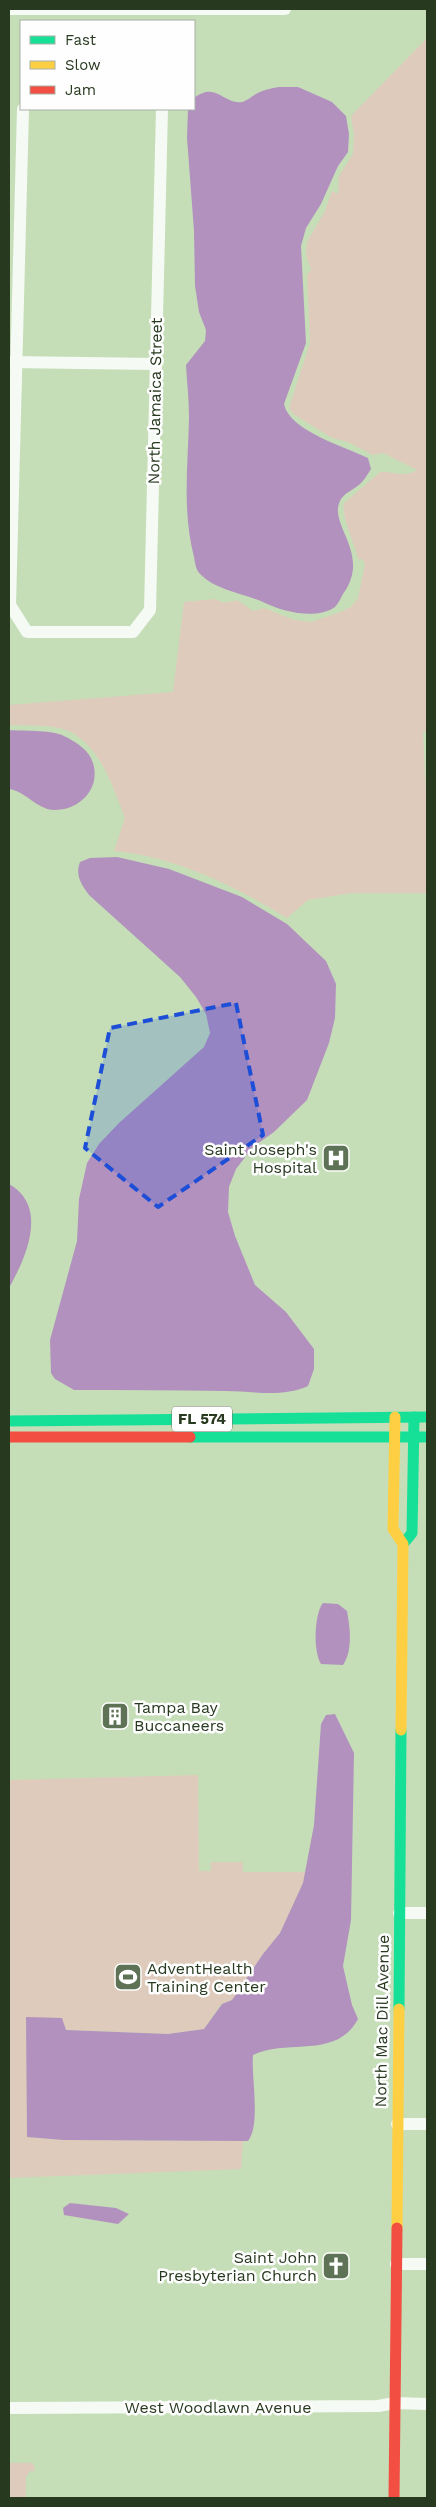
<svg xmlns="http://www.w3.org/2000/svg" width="436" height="2507" viewBox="0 0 436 2507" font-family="'Work Sans',sans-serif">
<rect width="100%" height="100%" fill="#c5deb8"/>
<!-- green -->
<g fill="#dfcbbb">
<path d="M 427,38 L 427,731 L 423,732 L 427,809 L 427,893 L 352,893 L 308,900 L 287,918 C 235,886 176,857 114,851 L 125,818 C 112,785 98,737 59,728 C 43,725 25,725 9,725 L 9,705 L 173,692 L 184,602 L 215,599 L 224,603 L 237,600 L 253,611 L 264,608 L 294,620 L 312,622 L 340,612 L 351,607 L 358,598 L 365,564 L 362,559 L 358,559 C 355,543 341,517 344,503 L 380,472 C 392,471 407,478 417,470 L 383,453 L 373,455 L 348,442 L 332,438 L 293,414 L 289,408 L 310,343 L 307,275 L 311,270 L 306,255 L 307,242 L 325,211 L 332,191 L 338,194 L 339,176 L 353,154 L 354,135 L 351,116 Z"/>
<polygon points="198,1775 199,1871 211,1871 211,1862 243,1862 243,1872 305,1872 303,1883 280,1933 263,1954 232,2001 221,2004 204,2029 168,2034 66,2030 61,2018 27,2137 63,2140 243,2141 241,2169 9,2178 9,1780"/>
<polygon points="9,2463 33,2463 35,2471 30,2471 26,2477 26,2498 9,2498"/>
</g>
<!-- water -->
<g fill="#b291be">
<path d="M 279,87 L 298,87 L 332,102 L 346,116 L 349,134 L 348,152 L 338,166 L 321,204 L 306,228 L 301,246 L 306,343 L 284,404 C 289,431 346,447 368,458 L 371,469 C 368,473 366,478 362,482 C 356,489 343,493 340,501 C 328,525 372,554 343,594 C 341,598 338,604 335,607 C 316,620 284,612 265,603 C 244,593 217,591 200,574 C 196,570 195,563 194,557 C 182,510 188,465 189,418 C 189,400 187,382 186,365 L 205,341 L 206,330 L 199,312 L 195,286 L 194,231 L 187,138 L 188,109 L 194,109 L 194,98 C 217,81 223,105 242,102 C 247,101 252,96 256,94 C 263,90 271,88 279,87 Z"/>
<path d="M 9,730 C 22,731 50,730 62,735 C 74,741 89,749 93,763 C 101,789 79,811 53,810 C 37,809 25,791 9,789 Z"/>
<path d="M 117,857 L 169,869 L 242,897 L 287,924 L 326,961 L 336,984 L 335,1018 L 329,1043 L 307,1100 L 274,1132 L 253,1147 L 236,1169 L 229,1187 L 228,1212 L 235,1236 L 255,1285 L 286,1312 L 314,1349 L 314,1369 L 308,1386 C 281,1398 253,1391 225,1391 C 175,1390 124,1390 74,1390 L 55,1379 L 51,1373 L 50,1340 L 77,1241 L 79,1199 L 87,1163 L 99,1144 L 119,1123 L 204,1047 L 210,1033 L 206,1014 L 196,997 L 180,977 L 89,895 C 81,884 75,875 80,862 L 90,858 Z"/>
<path d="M 9,1184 C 49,1207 26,1257 9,1288 Z"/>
<path d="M 323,1603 L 338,1604 L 347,1611 C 350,1628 353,1650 343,1665 L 321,1664 C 313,1652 314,1614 323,1603 Z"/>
<path d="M 335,1714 L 354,1753 L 351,1920 L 343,1966 L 352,2005 L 358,2019 C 336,2060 288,2038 253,2055 C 251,2076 261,2125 248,2141 L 63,2140 L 27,2137 L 26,2017 L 62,2018 L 66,2030 L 168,2034 L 204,2029 L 222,2004 L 232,2000 L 263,1954 L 280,1933 L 303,1883 L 314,1825 L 321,1724 L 326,1715 Z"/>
<polygon points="70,2203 116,2208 129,2214 118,2224 64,2215 63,2208"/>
</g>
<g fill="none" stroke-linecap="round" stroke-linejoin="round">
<!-- street -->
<g stroke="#f6faf4" stroke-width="12">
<polyline points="9,9 285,9"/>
<polyline points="23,109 10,605 27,632 133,632 150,610 162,109"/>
<polyline points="9,362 156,364"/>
<polyline points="399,1913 427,1913"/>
<polyline points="397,2124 427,2124"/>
<polyline points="396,2264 427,2264"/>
<polyline points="9,2408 378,2406 395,2403 427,2404"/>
</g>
<!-- fast -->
<g stroke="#16e098" stroke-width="11">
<polyline points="9,1421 427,1417"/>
<polyline points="190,1437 427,1437"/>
<polyline points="403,1544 412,1533 414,1417"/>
<polyline points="399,2009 401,1730"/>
</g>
<!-- slow -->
<g stroke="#ffcf43" stroke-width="11">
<polyline points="395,1417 393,1529 403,1544 401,1730"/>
<polyline points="397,2228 399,2009"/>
</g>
<!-- jam -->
<g stroke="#f24e42" stroke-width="11">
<polyline points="9,1437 190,1437"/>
<polyline points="394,2498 397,2228"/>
</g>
</g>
<!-- marked area -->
<path fill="#1d4ed8" fill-opacity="0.2" stroke="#1d4ed8" stroke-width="4" stroke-dasharray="10 6" stroke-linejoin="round" d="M 236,1003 L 263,1135 L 158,1207 L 85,1148 L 110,1028 Z"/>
<!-- icons -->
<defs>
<g id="hospital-square" transform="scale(1.4375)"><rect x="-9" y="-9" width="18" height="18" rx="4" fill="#5e7355" stroke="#fefefe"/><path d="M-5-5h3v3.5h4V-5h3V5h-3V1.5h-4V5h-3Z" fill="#fff"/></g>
<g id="building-square" transform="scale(1.4375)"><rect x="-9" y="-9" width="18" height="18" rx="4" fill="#5e7355" stroke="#fefefe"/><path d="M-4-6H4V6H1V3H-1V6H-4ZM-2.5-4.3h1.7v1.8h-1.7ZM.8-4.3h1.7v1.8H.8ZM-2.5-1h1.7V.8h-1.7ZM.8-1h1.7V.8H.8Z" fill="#fff"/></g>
<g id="stadium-square" transform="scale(1.4375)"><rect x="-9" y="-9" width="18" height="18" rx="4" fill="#5e7355" stroke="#fefefe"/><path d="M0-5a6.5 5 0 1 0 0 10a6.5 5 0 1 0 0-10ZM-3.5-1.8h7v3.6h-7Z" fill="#fff"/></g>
<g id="church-square" transform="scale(1.4375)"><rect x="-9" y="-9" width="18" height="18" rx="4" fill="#5e7355" stroke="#fefefe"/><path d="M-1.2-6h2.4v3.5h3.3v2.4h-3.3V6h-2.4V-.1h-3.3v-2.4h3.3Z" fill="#fff"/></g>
</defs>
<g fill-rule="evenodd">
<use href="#hospital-square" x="336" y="1158"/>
<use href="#building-square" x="115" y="1716"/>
<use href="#stadium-square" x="128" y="1977"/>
<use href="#church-square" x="336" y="2266"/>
</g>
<g text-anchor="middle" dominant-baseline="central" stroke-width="5" stroke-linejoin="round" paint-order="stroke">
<!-- shield labels -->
<rect fill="#fefefe" stroke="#687462" stroke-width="1" x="172" y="1406.5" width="60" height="25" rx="4"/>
<g font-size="15" font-weight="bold" fill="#27391f">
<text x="202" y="1419">FL 574</text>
</g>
<!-- street labels -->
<g font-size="16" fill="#27391f" stroke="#fefefe">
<text transform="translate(155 401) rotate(-89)">North Jamaica Street</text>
<text transform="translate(382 2021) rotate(-89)">North Mac Dill Avenue</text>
<text x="218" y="2407">West Woodlawn Avenue</text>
</g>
<!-- poi labels -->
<g font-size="16" fill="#27391f" stroke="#fefefe" text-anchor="end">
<text x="317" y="1149">Saint Joseph's<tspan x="317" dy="18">Hospital</tspan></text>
<text x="134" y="1707" text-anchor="start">Tampa Bay<tspan x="134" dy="18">Buccaneers</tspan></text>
<text x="147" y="1968" text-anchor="start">AdventHealth<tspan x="147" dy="18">Training Center</tspan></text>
<text x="317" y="2257">Saint John<tspan x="317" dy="18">Presbyterian Church</tspan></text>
</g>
</g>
<!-- border -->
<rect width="436" height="2507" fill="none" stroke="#27391f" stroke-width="20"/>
<!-- legend -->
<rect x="20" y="20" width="175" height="90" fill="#fefefe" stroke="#a8afa5"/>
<rect x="30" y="36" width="25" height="8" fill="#16e098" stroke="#a8afa5"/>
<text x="65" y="45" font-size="15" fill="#27391f">Fast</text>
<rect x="30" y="61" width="25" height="8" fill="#ffcf43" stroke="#a8afa5"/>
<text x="65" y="70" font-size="15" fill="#27391f">Slow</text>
<rect x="30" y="86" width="25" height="8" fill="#f24e42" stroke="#a8afa5"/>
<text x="65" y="95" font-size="15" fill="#27391f">Jam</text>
</svg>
